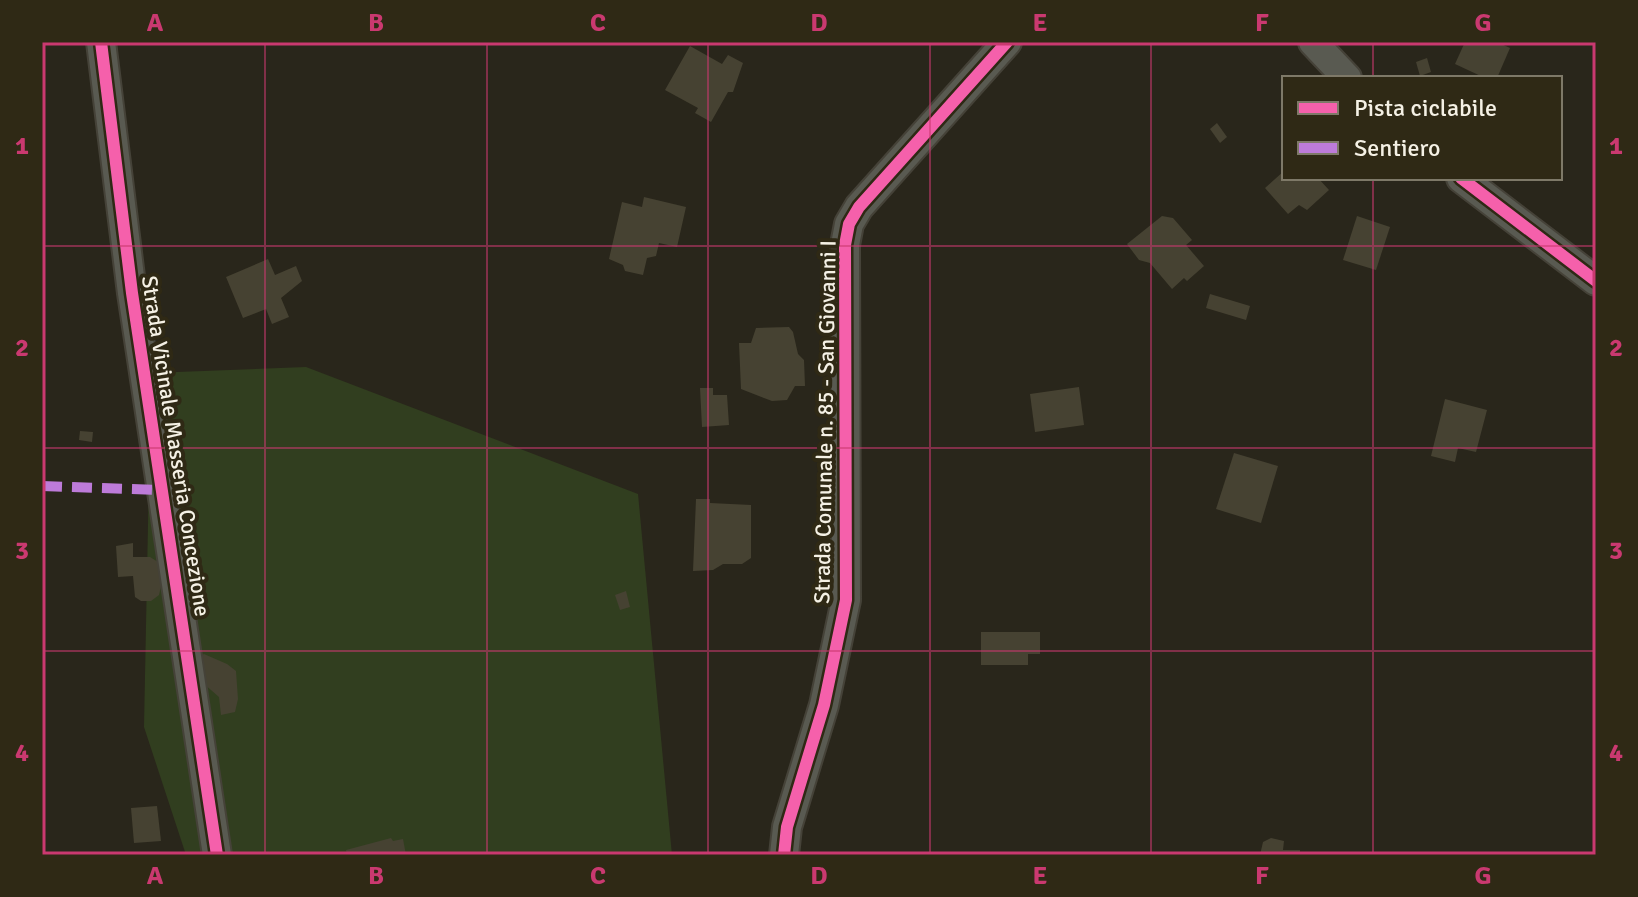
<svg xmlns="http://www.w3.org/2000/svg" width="1638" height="897" viewBox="0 0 1638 897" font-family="Signika,sans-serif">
<rect width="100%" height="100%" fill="#29261b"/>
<!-- green -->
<polygon fill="#313e1f" points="306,367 638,494 672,855 186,855 144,727 151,373"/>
<!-- building -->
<g fill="#464232">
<polygon points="1465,42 1497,42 1510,48 1497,78 1485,78 1455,64"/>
<polygon points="690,46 722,64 728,55 743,63 733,92 728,92 711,122 695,113 698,108 665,90"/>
<polygon points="1427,58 1431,72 1420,76 1416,62"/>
<polygon points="1217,123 1227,137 1220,143 1210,129"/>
<polygon points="1284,171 1284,178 1318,178 1329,190 1307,210 1299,205 1288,214 1265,188"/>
<polygon points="644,197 686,207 677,247 659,243 656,256 647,258 643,275 625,271 623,265 609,259 622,202 642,207"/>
<polygon points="1162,216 1173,218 1192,240 1186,245 1204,266 1187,281 1184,278 1172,289 1150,263 1139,260 1127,244"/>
<polygon points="1357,216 1390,227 1376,270 1343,260"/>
<polygon points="268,259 275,275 296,266 302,281 281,298 289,317 272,324 266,309 243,318 226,277"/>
<polygon points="1210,294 1250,306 1246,320 1206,308"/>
<polygon points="789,327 793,332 798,354 804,360 805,386 795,386 787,400 772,401 741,389 739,343 751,343 756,328"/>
<polygon points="1079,387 1084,425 1035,432 1030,394"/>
<polygon points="700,388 713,388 713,395 727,395 729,425 702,427"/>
<polygon points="1445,399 1487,410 1476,452 1458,448 1455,462 1431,456"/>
<polygon points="80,431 93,432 92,442 79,440"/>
<polygon points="1234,453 1278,466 1261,523 1216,509"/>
<polygon points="696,499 710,499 710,503 751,505 751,558 742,564 723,564 713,570 693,571"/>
<polygon points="133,543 133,557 150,557 158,562 162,582 159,595 151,601 141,601 135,597 133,576 118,577 116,546"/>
<polygon points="626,591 630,607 620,610 615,595"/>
<polygon points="981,632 1040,632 1040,654 1028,654 1028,665 981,665"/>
<polygon points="204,654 227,664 236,671 238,699 235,712 221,715 219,697 203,683 199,657"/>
<polygon points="157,806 161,841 134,843 131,808"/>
<polygon points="391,838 393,841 403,839 406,855 347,855 346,850"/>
<polygon points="1271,838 1284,841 1283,850 1300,850 1300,855 1260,855 1263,842"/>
</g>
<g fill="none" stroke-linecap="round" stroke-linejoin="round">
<!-- minor casing -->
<g stroke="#454238" stroke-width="32">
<g id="minor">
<polyline points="101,42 132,293 217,855"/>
<polyline points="1313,42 1347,78"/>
<polyline points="1461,178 1596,281"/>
<polyline points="784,855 787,827 824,705 846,600 845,245 849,224 859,207 1007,42"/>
</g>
</g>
<!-- minor -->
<use href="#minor" stroke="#595a51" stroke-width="28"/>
<!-- quiet -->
<polyline stroke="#bd7bd9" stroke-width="10" stroke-dasharray="20 10" stroke-linecap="butt" points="42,486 162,490"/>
<!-- cycleway casing -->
<g stroke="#2f2915" stroke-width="17">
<g id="cycleway">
<polyline points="101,42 132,293 217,855"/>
<polyline points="1461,178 1596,281"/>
<polyline points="784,855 787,827 824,705 846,600 845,245 849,224 859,207 1007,42"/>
</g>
</g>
<!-- cycleway -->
<use href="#cycleway" stroke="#f560ab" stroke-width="12"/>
</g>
<!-- grid -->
<path fill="none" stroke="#ca3970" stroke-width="2" stroke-opacity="0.55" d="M 265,42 L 265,855M 487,42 L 487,855M 708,42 L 708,855M 930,42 L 930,855M 1151,42 L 1151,855M 1373,42 L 1373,78M 1373,178 L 1373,855M 42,246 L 1596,246M 42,448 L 1596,448M 42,651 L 1596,651"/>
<g text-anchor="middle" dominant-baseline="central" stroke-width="8" stroke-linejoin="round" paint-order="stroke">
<!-- street labels -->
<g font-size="22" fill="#f5f1e5" stroke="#2f2915">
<text transform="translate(825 422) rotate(-89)">Strada Comunale n. 85 - San Giovanni I</text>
<text transform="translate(176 446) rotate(81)">Strada Vicinale Masseria Concezione</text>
</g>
</g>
<!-- border -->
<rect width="1638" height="897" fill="none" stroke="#2f2915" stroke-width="88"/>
<!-- legend -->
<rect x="1282" y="76" width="280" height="104" fill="#2f2915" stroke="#7e7968" stroke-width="2"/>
<rect x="1298" y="102" width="40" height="12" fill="#f560ab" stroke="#7e7968" stroke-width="2"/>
<text x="1354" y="116" font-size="24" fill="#f5f1e5">Pista ciclabile</text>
<rect x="1298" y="142" width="40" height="12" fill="#bd7bd9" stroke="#7e7968" stroke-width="2"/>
<text x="1354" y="156" font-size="24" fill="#f5f1e5">Sentiero</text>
<rect x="44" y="44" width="1550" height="809" fill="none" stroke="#ca3970" stroke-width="3"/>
<g font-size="26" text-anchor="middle" font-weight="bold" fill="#ca3970">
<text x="155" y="31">A</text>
<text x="376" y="31">B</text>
<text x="598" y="31">C</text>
<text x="819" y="31">D</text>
<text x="1040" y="31">E</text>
<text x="1262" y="31">F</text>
<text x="1483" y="31">G</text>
<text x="22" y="154">1</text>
<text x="1616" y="154">1</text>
<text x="22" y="356">2</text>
<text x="1616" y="356">2</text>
<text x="22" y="559">3</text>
<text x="1616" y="559">3</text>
<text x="22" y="761">4</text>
<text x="1616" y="761">4</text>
<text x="155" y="884">A</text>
<text x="376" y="884">B</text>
<text x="598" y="884">C</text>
<text x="819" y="884">D</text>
<text x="1040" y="884">E</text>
<text x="1262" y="884">F</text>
<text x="1483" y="884">G</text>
</g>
</svg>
